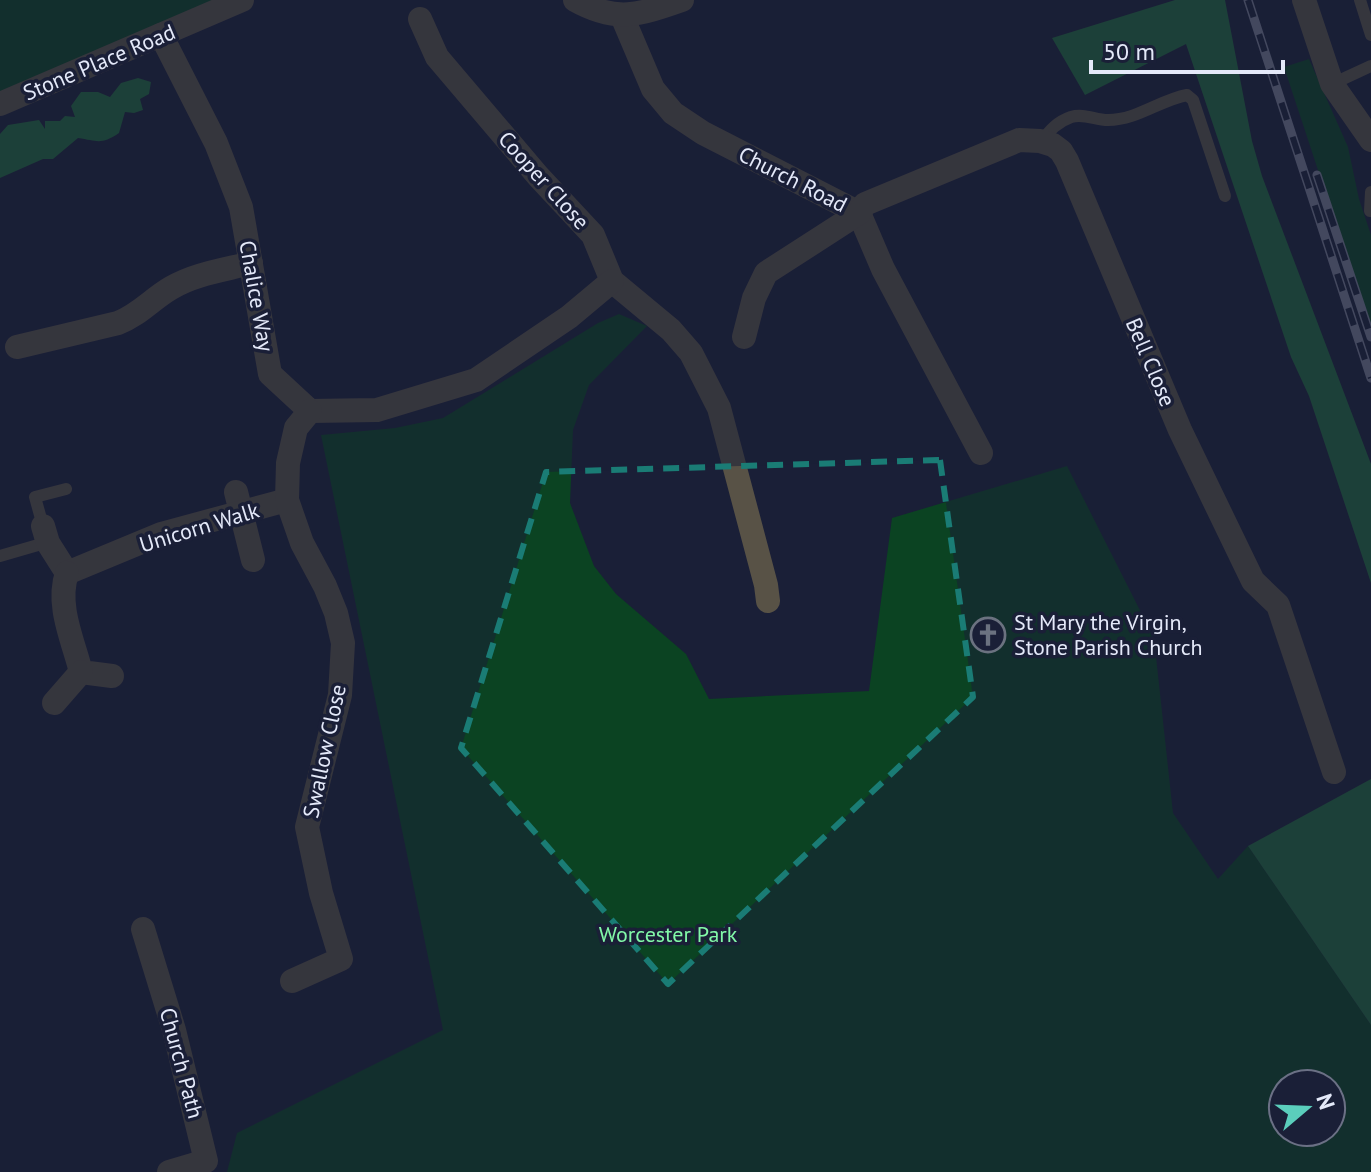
<svg xmlns="http://www.w3.org/2000/svg" width="1371" height="1172" viewBox="0 0 1371 1172" font-family="'PT Sans',sans-serif">
<rect width="100%" height="100%" fill="#1a1f37"/>
<!-- green -->
<g fill="#0b4322" fill-rule="evenodd">
<polygon points="0,0 218,0 0,110"/>
<polygon points="1309,59 1348,147 1359,199 1371,235 1371,331 1284,67"/>
<path d="M 619,314 L 647,326 L 589,385 L 573,430 L 570,503 L 594,566 L 616,594 L 686,654 L 709,699 L 869,691 L 892,518 L 1067,466 L 1154,638 L 1173,813 L 1218,879 L 1248,846 L 1371,1025 L 1371,1172 L 227,1172 L 237,1133 L 443,1030 L 321,435 L 395,428 L 443,418 L 598,323 ZM 1283,1084 L 1331,1084 L 1331,1132 L 1283,1132 Z"/>
</g>
<!-- forest -->
<g fill="#21683c">
<polygon points="1175,0 1225,0 1252,141 1262,176 1371,464 1371,583 1309,396 1291,357 1186,44 1085,95 1052,38"/>
<path d="M 138,78 L 151,82 L 149,94 L 140,99 L 143,110 L 134,113 L 125,112 L 119,133 C 101,145 98,141 78,138 L 53,159 L 43,159 L 0,178 L 0,134 L 8,125 L 39,120 L 45,129 L 45,121 L 60,121 L 65,116 L 75,117 L 71,106 L 81,92 L 98,92 L 110,97 L 121,83 Z"/>
<polygon points="1371,779 1371,1025 1248,846"/>
</g>
<g fill="none" stroke-linecap="round" stroke-linejoin="round">
<!-- service -->
<g stroke="#585246" stroke-width="12">
<polyline points="1360,0 1371,35"/>
<polyline points="1332,84 1371,66"/>
<path d="M 1042,141 C 1050,130 1057,122 1071,117 C 1084,113 1095,120 1108,120 C 1137,120 1160,100 1187,95 L 1193,100 L 1225,196"/>
<polyline points="1370,211 1371,192"/>
<polyline points="43,526 35,497 66,489"/>
<polyline points="0,556 38,545"/>
</g>
<!-- minor -->
<g stroke="#585246" stroke-width="24">
<polyline points="1304,0 1332,84 1371,140"/>
<polyline points="622,16 653,89 673,113 703,133 859,213 883,269 981,453"/>
<polyline points="420,19 437,57 538,176 593,235 612,281 671,330 691,353 719,408 766,585 768,601"/>
<polyline points="161,35 216,143 241,207 270,374 310,411 377,410 476,380 569,317 612,281"/>
<polyline points="744,337 754,298 766,273 859,213 865,204 1019,140 1040,141 1053,145 1061,151 1067,161 1180,430 1253,581 1278,605 1334,772"/>
<path d="M 17,347 L 118,323 C 139,315 152,299 171,288 C 194,274 224,270 251,263"/>
<polyline points="236,492 253,560"/>
<polyline points="43,526 48,543 67,573"/>
<polyline points="67,573 161,534 287,500"/>
<path d="M 67,573 C 56,605 73,640 81,672 L 112,676"/>
<polyline points="54,703 81,672"/>
<polyline points="143,929 174,1030 206,1161 169,1172"/>
<polyline points="292,981 341,959 321,893 307,827 340,695 343,643 336,613 325,586 302,543 287,500 288,463 296,428 310,411"/>
</g>
<!-- tertiary -->
<g stroke="#585246" stroke-width="24">
<path d="M 575,0 C 616,23 639,15 682,0"/>
<polyline points="0,104 242,0"/>
</g>
<!-- rail casing -->
<g stroke="#767b8f" stroke-width="9">
<g id="rail">
<polyline points="1248,0 1371,378"/>
<polyline points="1317,175 1371,337"/>
</g>
</g>
<!-- rail -->
<use href="#rail" stroke="#1a1f37" stroke-width="6" stroke-dasharray="18" stroke-linecap="butt"/>
</g>
<!-- marked area -->
<path d="M0 0H1371V1172H0ZM 940,460 L 973,697 L 668,984 L 461,748 L 546,472 Z" fill="#1a1f37" fill-opacity=".55" fill-rule="evenodd"/>
<path fill="none" stroke="#1a7c75" stroke-width="6" stroke-dasharray="16 10" stroke-linejoin="round" d="M 940,460 L 973,697 L 668,984 L 461,748 L 546,472 Z"/>
<!-- icons -->
<defs>
<g id="church-ring" transform="scale(1.8)"><circle r="9.5" fill="#1a1f37" stroke="#6b7280" stroke-width="1.5"/><path d="M-1.2-6h2.4v3.5h3.3v2.4h-3.3V6h-2.4V-.1h-3.3v-2.4h3.3Z" fill="#6b7280"/></g>
</defs>
<g fill-rule="evenodd">
<use href="#church-ring" x="988" y="635"/>
</g>
<g text-anchor="middle" dominant-baseline="central" stroke-width="7" stroke-linejoin="round" paint-order="stroke">
<!-- street labels -->
<g font-size="22" fill="#e4e9f9" stroke="#1a1f37">
<text transform="translate(99 62) rotate(-23)">Stone Place Road</text>
<text transform="translate(793 179) rotate(27)">Church Road</text>
<text transform="translate(544 180) rotate(48)">Cooper Close</text>
<text transform="translate(257 296) rotate(80)">Chalice Way</text>
<text transform="translate(1151 362) rotate(67)">Bell Close</text>
<text transform="translate(199 527) rotate(-17)">Unicorn Walk</text>
<text transform="translate(324 751) rotate(-78)">Swallow Close</text>
<text transform="translate(182 1063) rotate(75)">Church Path</text>
</g>
<!-- poi labels -->
<g font-size="22" fill="#e4e9f9" stroke="#1a1f37" text-anchor="start">
<text x="1014" y="622">St Mary the Virgin,<tspan x="1014" dy="25">Stone Parish Church</tspan></text>
</g>
<!-- park labels -->
<g font-size="22" fill="#82f8a8" stroke="#1a1f37">
<text x="668" y="934">Worcester Park</text>
</g>
</g>
<!-- north arrow -->
<g transform="translate(1307 1108) rotate(71)"><circle r="38" fill="#1a1f37" stroke="#6b7085" stroke-width="2"/>
<path d="M0-6L14 30L0 20L-14 30Z" fill="#5bcebc"/>
<text y="-12" font-size="22" font-weight="bold" text-anchor="middle" fill="#e4e9f9">N</text>
</g>
<!-- scale -->
<path d="M1091 60v12h192v-12" fill="none" stroke="#e4e9f9" stroke-width="4"/>
<text x="1103" y="60" font-size="24" fill="#e4e9f9" stroke="#1a1f37" stroke-width="6" paint-order="stroke">50 m</text>
</svg>
